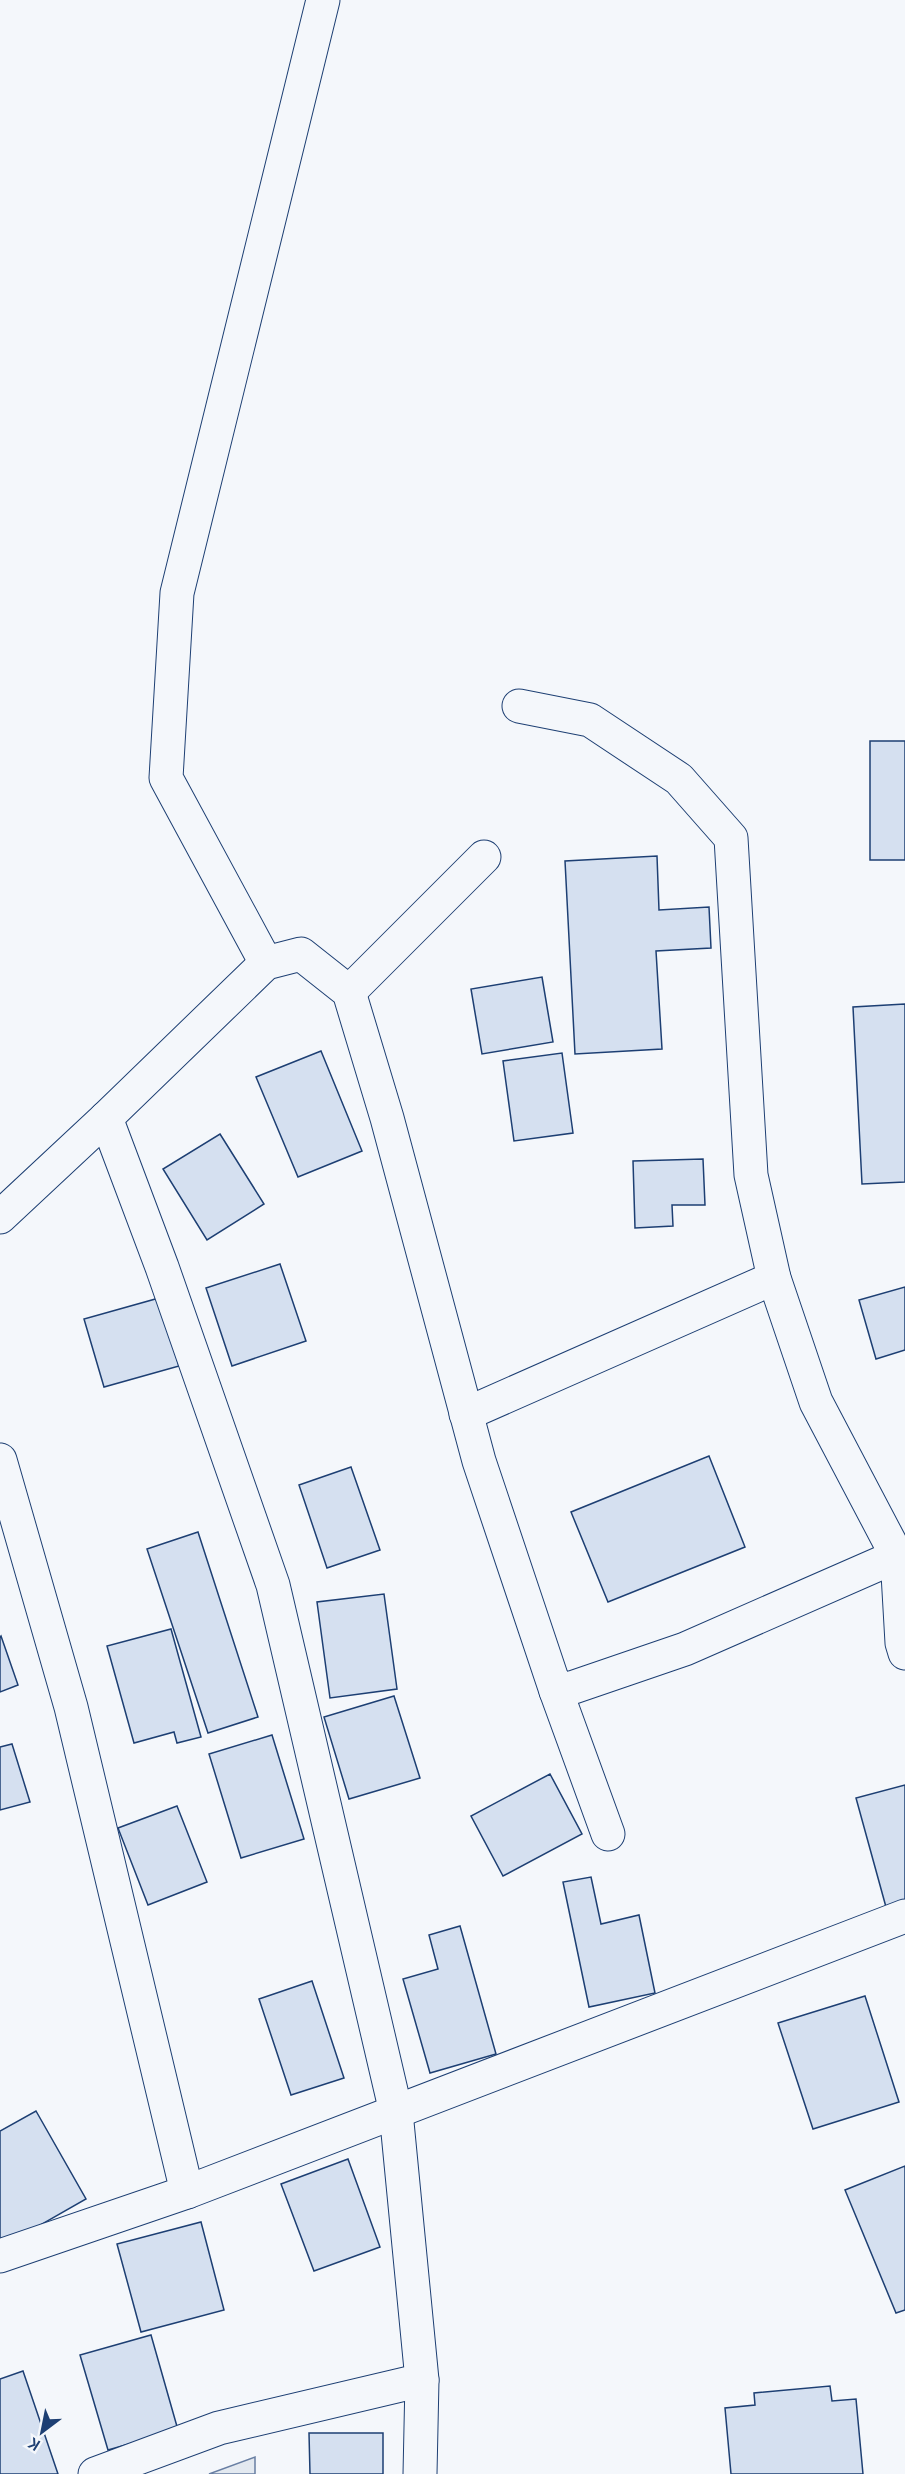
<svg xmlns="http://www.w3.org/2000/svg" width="905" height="2474" viewBox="0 0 905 2474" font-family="Cabin,sans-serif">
<rect width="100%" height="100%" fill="#f4f7fb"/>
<!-- green -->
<polygon fill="#e3e9f0" stroke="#687fa3" stroke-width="1.5" points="255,2457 255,2474 209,2474"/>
<!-- building -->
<g fill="#d5e0f0" stroke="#1d3f73" stroke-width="1.5">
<rect x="870" y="741" width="35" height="119"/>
<polygon points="657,856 659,910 709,907 711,948 656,951 662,1049 575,1054 565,861"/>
<polygon points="542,977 553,1042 482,1054 471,989"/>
<polygon points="905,1004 905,1182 862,1184 853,1007"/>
<polygon points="321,1051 362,1151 298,1177 256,1077"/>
<polygon points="562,1053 573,1133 514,1141 503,1061"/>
<polygon points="220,1134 264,1204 207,1240 163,1169"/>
<polygon points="703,1159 705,1205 672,1205 673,1226 635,1228 633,1161"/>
<polygon points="280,1264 306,1341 232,1366 206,1288"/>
<polygon points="905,1287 905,1350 876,1359 859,1300"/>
<polygon points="159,1298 179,1366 104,1387 84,1319"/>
<polygon points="709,1456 745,1547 608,1602 571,1512"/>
<polygon points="351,1467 380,1550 327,1568 299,1485"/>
<polygon points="198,1532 258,1717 208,1733 147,1549"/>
<polygon points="384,1594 397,1689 330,1698 317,1602"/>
<polygon points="171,1629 201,1737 177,1743 174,1732 134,1743 107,1646"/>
<polygon points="1,1636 18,1685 0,1692 0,1637"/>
<polygon points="394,1696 420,1778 349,1799 324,1717"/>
<polygon points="272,1735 304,1839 241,1858 209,1754"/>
<polygon points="12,1744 30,1802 0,1810 0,1747"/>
<polygon points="550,1774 582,1834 503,1876 471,1816"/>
<polygon points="905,1785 905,1902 886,1907 856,1798"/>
<polygon points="177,1806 207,1882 148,1905 118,1828"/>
<polygon points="591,1877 601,1924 639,1915 655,1993 589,2007 563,1882"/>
<polygon points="460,1926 496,2054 430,2073 403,1979 438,1969 429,1935"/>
<polygon points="312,1981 344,2078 291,2095 259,1999"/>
<polygon points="865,1996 899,2102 813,2129 778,2023"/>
<polygon points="36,2111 86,2199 0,2248 0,2131"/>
<polygon points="348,2159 380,2247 314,2271 281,2184"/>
<polygon points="905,2166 905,2310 896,2313 845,2190"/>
<polygon points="201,2222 224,2310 141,2332 117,2244"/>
<polygon points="151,2335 178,2430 108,2450 80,2355"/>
<polygon points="23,2371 58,2474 0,2474 0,2379"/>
<polygon points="830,2386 832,2401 856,2399 863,2474 731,2474 725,2408 755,2405 754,2393"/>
<polygon points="309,2433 383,2433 383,2474 310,2474"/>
</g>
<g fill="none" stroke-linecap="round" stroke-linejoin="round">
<!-- minor casing -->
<g stroke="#1d3f73" stroke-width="35">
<g id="minor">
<polyline points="519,706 590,720 679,779 731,838 751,1175 774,1278 816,1402 897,1556 902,1643 905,1653"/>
<polyline points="266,963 166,778 177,593 323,0"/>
<polyline points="349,992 484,857"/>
<polyline points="106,1118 162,1267 273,1585 396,2112 422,2380 420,2474"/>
<polyline points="0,1217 106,1118 266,963 301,954 349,992 387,1118 479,1461 556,1691 574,1687 685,1649 897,1556"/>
<polyline points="466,1414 774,1278"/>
<polyline points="0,1460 71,1707 187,2192"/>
<polyline points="556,1691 608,1834"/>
<polyline points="0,2256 187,2192 905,1916"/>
<polyline points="95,2474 219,2428 422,2380"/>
</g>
</g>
<!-- minor -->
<use href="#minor" stroke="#f4f7fb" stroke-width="33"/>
</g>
<!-- north arrow -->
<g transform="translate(42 2432) rotate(212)" stroke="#f4f7fb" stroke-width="4.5" paint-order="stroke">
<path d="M0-4.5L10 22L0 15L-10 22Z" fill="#1d3f73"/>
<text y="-9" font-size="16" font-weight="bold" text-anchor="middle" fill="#1d3f73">K</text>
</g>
</svg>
